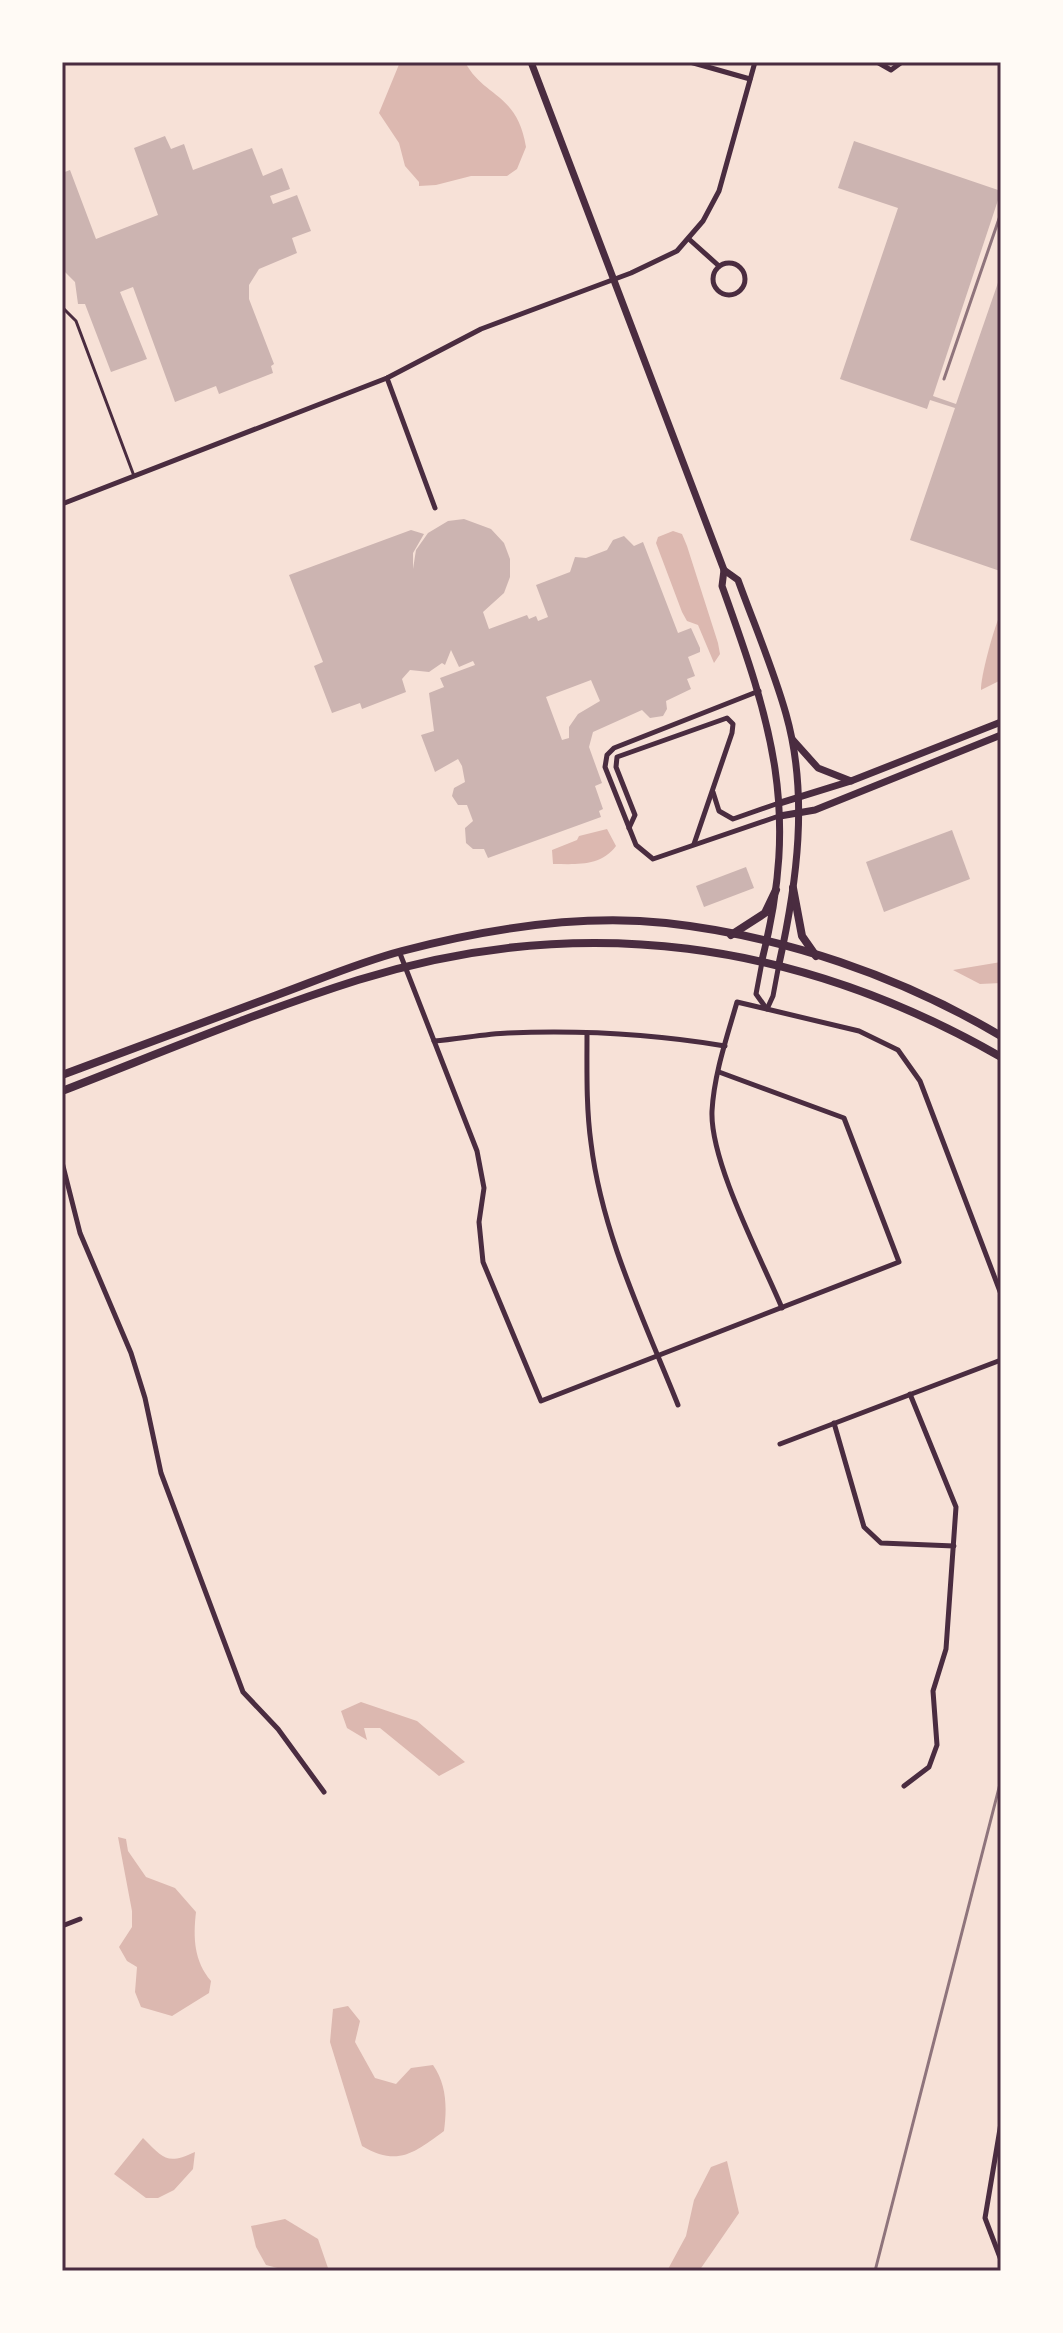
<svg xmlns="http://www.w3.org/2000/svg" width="1063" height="2333" viewBox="0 0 1063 2333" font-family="Inter,sans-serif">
<rect width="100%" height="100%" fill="#f7e1d7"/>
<!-- water -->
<g fill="#dcb8b0">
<path d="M 400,62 L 465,62 C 484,98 517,92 526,147 L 517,169 L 507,176 L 471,176 L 436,185 L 419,186 L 419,182 L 405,166 L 399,143 L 379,113 Z"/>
<polygon points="673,531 682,534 687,546 718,643 720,654 714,663 698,625 687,621 682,612 656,543 658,537"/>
<path d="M 1001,614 L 1001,680 L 981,690 C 980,679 995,622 1001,614 Z"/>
<path d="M 607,829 L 616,846 C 600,867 576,864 553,864 L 552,850 L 577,840 L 579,836 Z"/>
<polygon points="1001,962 1001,983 980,984 953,970"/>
<polygon points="361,1702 417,1721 465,1762 439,1776 380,1728 364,1728 367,1740 347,1728 341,1711"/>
<path d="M 118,1837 L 126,1839 L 128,1851 L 146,1877 L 175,1888 L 196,1912 C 193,1938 194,1961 211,1981 L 209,1993 L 172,2016 L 141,2007 L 135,1992 L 137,1967 L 127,1961 L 119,1947 L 132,1927 L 132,1911 Z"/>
<path d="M 348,2006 L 360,2021 L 355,2042 L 375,2078 L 396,2084 L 411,2068 L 433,2065 C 447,2085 447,2108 444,2131 C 414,2153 398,2167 362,2146 L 330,2042 L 333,2009 Z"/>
<path d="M 143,2138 C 164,2159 167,2165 195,2152 L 193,2169 L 174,2190 L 158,2198 L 146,2198 L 114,2174 Z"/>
<polygon points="727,2161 739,2213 699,2271 667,2271 686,2236 694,2200 711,2167"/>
<polygon points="285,2219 318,2239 329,2271 289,2271 266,2265 256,2247 251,2226"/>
</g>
<!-- building -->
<g fill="#ccb4b1" fill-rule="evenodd">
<polygon points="165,136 171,149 184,144 193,170 252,148 263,176 282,168 290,189 270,196 273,204 297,195 311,231 292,238 297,253 259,269 249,285 249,299 274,364 271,366 273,373 219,394 216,386 175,402 133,287 120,292 147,359 111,372 85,304 78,304 75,282 62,269 62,173 70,170 96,239 158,215 134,148"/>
<polygon points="854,141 1001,191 933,396 956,404 1001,274 1000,571 910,540 955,408 930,400 927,409 840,379 898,208 838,188"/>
<path d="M 464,519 L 491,529 L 504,543 L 510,559 L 510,577 L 504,593 L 483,612 L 489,629 L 527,615 L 529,619 L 536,616 L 538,621 L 548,617 L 536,585 L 570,572 L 575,557 L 586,558 L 607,550 L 613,540 L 624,536 L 634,546 L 643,542 L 678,633 L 691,628 L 700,648 L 700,652 L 688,657 L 695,676 L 687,679 L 691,689 L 666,701 L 667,709 L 663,716 L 650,718 L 642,710 L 593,732 L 589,747 L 602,783 L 595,786 L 603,809 L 599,811 L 601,817 L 488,858 L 484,849 L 473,849 L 466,843 L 465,828 L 473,821 L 467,805 L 458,805 L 452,796 L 454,788 L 465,782 L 462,766 L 458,759 L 435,772 L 421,735 L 434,731 L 429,693 L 444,687 L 440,678 L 475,665 L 473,661 L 459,667 L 451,650 L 445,665 L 442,663 L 429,672 L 410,670 L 402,679 L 406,692 L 362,709 L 360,703 L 332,713 L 314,666 L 323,662 L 289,575 L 411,530 L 424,534 L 413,553 L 413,569 L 416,550 L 428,533 L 448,521 ZM 591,680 L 600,701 L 578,714 L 569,727 L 569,738 L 562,740 L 546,697 Z"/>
<polygon points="952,830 970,879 884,912 866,862"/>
<polygon points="746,867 754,888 704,907 696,886"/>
</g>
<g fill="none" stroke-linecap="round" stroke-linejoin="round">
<!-- service -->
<polyline stroke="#4a2c40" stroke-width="3" points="62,307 76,321 134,476"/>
<!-- minor -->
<g stroke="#4a2c40" stroke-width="5">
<polyline points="690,62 750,79"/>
<polyline points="877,62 891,70 902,62"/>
<polyline points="690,240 719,266"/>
<circle cx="729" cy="279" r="16"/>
<polyline points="387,378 435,508"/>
<polyline points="62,504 387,378 481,329 631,273 677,251 703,221 719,191 755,62"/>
<polyline points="759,691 614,748 607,755 605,767 636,845 653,859 779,816"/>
<polyline points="713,792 719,811 733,819 779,803"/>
<polyline points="629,828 635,815 616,767 617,757 727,718 733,724 732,733 694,844"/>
<polyline points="399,951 477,1151 484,1188 479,1222 483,1262 541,1401 899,1262 844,1118 719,1072"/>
<polyline points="762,962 756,994 766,1008"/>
<polyline points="767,1009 773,996 779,964"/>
<path d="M 587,1033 C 587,1069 586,1107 591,1143 C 602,1234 644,1320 678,1405"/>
<path d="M 434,1041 C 459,1039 484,1034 508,1033 C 581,1030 653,1034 725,1046"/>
<polyline points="62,1162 80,1233 131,1353 145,1398 161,1473 243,1692 278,1729 324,1792"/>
<path d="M 782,1308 C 761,1258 710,1162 712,1111 C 714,1074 727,1037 737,1002 L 859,1031 L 898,1050 L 920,1081 L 1001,1294"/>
<polyline points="834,1423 864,1527 881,1543 954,1546"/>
<polyline points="780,1444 1001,1360"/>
<polyline points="904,1786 929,1767 937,1745 933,1691 946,1649 956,1507 910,1394"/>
<polyline points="62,1926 80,1919"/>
<polyline points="1001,2123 985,2218 1001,2260"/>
</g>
<!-- tertiary -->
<g stroke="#4a2c40" stroke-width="7">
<polyline points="780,803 851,781 1001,722"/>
<polyline points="780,816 815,810 1001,735"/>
</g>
<!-- secondary -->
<g stroke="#4a2c40" stroke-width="7">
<path d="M 531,62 L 724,570 L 722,586 C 772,725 800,810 762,960"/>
<path d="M 724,570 L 738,580 C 754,624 773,668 786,714 C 809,795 797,883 779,964"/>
<polyline points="793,740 818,768 851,781"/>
</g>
<!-- primary -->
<g stroke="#4a2c40" stroke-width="8">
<polyline points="793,888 802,936 816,956"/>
<polyline points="731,935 765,913 776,890"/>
<path d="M 62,1075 C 134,1048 205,1022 277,995 C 318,980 360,962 402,951 C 486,929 579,914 666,923 C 783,936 900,976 1001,1036"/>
<path d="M 62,1091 C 160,1053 257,1012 358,980 C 582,910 799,941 1001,1057"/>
</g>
<!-- rail -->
<g stroke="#8f747c" stroke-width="3">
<polyline points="944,379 1001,213"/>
<polyline points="875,2271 1001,1780"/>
</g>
</g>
<!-- border -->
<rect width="1063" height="2333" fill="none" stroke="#fffaf5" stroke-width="128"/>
<rect x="64" y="64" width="935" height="2205" fill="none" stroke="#4a2c40" stroke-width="3"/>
</svg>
